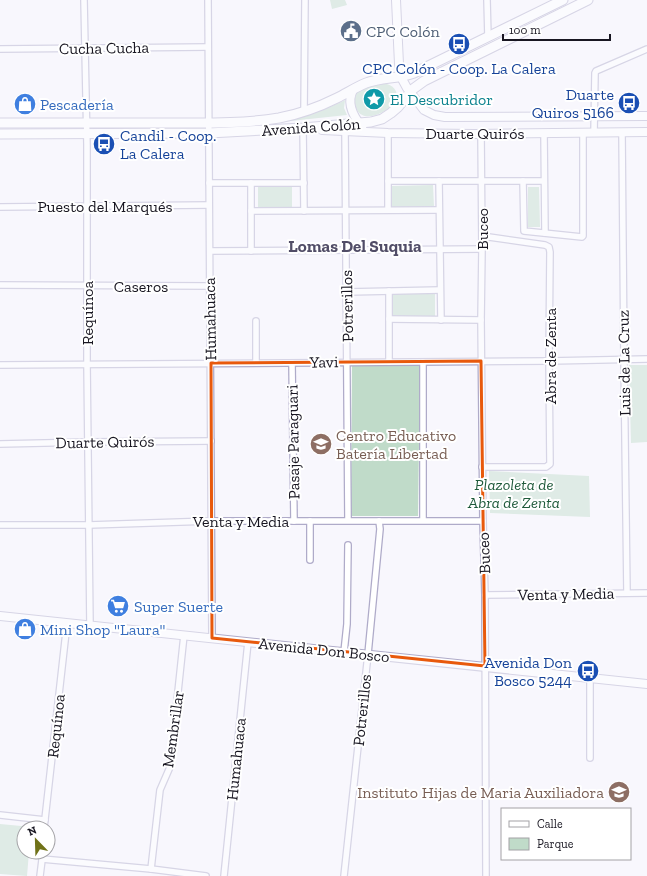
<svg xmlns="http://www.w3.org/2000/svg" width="647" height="876" viewBox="0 0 647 876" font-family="'Zilla Slab',serif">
<rect width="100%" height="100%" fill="#f8f7fd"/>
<!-- green -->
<g fill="#c0dbc9">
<polygon points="330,0 345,0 347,5 332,9"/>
<path d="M 382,83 C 394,84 402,94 393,105 C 385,113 364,123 357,110 C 354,104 354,97 357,92 L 372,85 Z"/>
<path d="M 345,100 L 344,108 L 347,115 L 262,124 C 293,118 316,115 345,100 Z"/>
<polygon points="433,185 434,207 392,208 392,186"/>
<rect x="258" y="187" width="34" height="20"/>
<polygon points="528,187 539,187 540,227 528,227"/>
<rect x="393" y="294" width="42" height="22"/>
<polygon points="629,365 647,365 647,442 631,443"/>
<polygon points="352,366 420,366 418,516 351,516"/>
<polygon points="489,471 589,476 590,517 490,513"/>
<polygon points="0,824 32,827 32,828 24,828 24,852 29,852 27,876 0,874"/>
</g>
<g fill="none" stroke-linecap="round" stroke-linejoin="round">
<!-- minor casing -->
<g stroke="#afabc9" stroke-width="8">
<g id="minor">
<polyline points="84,0 87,145 87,364 90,626"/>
<polyline points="208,0 212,638"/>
<polyline points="487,0 488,37"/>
<polyline points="0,49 208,47"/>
<polyline points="304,112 305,0"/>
<polyline points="303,128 304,211"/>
<polyline points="347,130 345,131 348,520"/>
<polyline points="388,133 388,210"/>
<polyline points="544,133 545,233"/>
<polyline points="594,133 595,73 596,71 647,49"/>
<polyline points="622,133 624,359 627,593"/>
<polyline points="481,134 482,249 481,320 483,521 485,595 486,876"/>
<polyline points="388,181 544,181"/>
<polyline points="439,181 441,320"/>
<polyline points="523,181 524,230 524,231 582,237 583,236 583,133"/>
<polyline points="209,183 304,183"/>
<polyline points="0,207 209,205"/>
<polyline points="251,211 439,210"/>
<polyline points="482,236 545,245 549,247 550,252 549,361 550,464 546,467 482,467"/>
<polyline points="210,251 482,249"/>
<polyline points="251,251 251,183"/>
<polyline points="0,285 210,286"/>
<polyline points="347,292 440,290"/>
<polyline points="389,319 481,320"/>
<polyline points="389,362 389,291"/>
<polyline points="256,363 256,321"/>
<polyline points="292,363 294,521"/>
<polyline points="0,365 549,361 647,359"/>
<polyline points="0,444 89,442 211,441"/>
<polyline points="423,520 423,362"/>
<polyline points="310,521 310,560"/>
<polyline points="0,525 89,525 211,521 483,521"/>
<polyline points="485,595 647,593"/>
<polyline points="344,652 347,624 348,545"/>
<polyline points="590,758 590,678"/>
<polyline points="0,815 45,820"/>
<polyline points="44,828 67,623"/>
<polyline points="42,859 151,869 206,876"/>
<polyline points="151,869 160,790 170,767 184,635"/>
<polyline points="40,876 43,852"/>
<polyline points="224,876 248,642"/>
<polyline points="344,876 368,654 380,529 379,521"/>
</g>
</g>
<!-- secondary casing -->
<g stroke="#afabc9" stroke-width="10">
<g id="secondary">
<polyline points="396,0 399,64 401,77 407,88 424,110 434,115 445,117 647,116"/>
<path d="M 353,90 C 346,103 353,116 362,127"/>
<polyline points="322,130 388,133 475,134 647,132"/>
<polyline points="0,616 647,684"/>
</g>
</g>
<!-- primary casing -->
<g stroke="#afabc9" stroke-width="11">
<g id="primary">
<path d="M 0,123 C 56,123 111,123 167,123 C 204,123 243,124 279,118 C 300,114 319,107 337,98 C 347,93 356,87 366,83 C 382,77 398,79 414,73 L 563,0"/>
<polyline points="0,134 209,133 303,128 371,122 382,119 391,113 398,107 413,89 424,81 588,0"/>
</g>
</g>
<!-- minor -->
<use href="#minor" stroke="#fff" stroke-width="5.5"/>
<!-- secondary -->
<use href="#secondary" stroke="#fff" stroke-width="8"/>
<!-- primary -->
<use href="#primary" stroke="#fff" stroke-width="9"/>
</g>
<!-- marked area -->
<path d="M0 0H647V876H0ZM 481,361 L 485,666 L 212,638 L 211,363 Z" fill="#f8f7fd" fill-opacity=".55" fill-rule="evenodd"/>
<path fill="none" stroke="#e8590c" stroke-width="3" stroke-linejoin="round" d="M 481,361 L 485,666 L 212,638 L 211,363 Z"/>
<!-- icons -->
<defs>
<g id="civic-disc" transform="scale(1.15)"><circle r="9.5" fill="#5c6f8a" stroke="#fff"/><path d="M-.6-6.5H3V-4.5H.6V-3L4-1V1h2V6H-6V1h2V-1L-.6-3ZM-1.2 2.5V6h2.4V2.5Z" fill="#fff"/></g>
<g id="bus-disc" transform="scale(1.15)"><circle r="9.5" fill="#1a4fb4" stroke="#fff"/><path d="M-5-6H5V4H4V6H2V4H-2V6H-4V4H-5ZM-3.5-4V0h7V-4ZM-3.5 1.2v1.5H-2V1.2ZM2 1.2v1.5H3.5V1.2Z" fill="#fff"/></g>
<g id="sight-disc" transform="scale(1.15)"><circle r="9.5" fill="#0f9aa8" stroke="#fff"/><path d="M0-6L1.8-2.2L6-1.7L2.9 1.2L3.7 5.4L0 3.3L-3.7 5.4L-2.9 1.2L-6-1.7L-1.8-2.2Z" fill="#fff"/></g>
<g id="shop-disc" transform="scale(1.15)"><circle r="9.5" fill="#3f7fe0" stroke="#fff"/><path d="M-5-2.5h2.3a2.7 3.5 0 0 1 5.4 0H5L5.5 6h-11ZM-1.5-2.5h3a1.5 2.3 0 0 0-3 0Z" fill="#fff"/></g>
<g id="school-disc" transform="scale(1.15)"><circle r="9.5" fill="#8d6e63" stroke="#fff"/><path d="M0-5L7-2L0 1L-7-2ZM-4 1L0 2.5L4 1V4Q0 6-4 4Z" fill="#fff"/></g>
<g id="supermarket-disc" transform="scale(1.15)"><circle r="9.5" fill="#3f7fe0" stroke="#fff"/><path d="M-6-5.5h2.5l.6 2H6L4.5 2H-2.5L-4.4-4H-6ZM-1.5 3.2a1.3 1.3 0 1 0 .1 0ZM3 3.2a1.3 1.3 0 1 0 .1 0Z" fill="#fff"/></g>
</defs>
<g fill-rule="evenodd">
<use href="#civic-disc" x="351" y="31"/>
<use href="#bus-disc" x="459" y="44"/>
<use href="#sight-disc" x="374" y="99"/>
<use href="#bus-disc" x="629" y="103"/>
<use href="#shop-disc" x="25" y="104"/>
<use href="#bus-disc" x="104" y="144"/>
<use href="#school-disc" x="321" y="444"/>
<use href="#supermarket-disc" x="118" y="606"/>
<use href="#shop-disc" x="25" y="629"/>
<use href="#bus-disc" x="588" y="671"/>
<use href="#school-disc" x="619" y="792"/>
</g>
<g text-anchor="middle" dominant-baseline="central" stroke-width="4" stroke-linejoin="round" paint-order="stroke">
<!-- service labels -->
<g font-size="16" fill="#4e5e75" stroke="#fff" text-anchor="start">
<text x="366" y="31">CPC Colón</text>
</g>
<!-- street labels -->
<g font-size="16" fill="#181621" stroke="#fff">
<text transform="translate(104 48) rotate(-1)">Cucha Cucha</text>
<text transform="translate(311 127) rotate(-4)">Avenida Colón</text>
<text x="475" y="133">Duarte Quirós</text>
<text x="105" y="206">Puesto del Marqués</text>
<text transform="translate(482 229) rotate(-90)">Buceo</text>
<text x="141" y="286">Caseros</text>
<text transform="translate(347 306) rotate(-91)">Potrerillos</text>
<text transform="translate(87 313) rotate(-90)">Requínoa</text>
<text transform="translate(210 319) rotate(-91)">Humahuaca</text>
<text transform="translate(550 356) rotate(-90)">Abra de Zenta</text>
<text transform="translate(324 362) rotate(-1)">Yavi</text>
<text transform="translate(624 363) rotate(-91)">Luis de La Cruz</text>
<text transform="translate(105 442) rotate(-1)">Duarte Quirós</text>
<text transform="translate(293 442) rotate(-91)">Pasaje Paraguari</text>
<text x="241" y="521">Venta y Media</text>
<text transform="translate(484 553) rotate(-92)">Buceo</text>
<text transform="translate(566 594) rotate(-1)">Venta y Media</text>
<text transform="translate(324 650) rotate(6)">Avenida Don Bosco</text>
<text transform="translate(362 710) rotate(-84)">Potrerillos</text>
<text transform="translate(56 726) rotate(-84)">Requínoa</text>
<text transform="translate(173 729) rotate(-82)">Membrillar</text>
<text transform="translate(236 759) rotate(-84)">Humahuaca</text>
</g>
<!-- transit labels -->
<g font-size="16" fill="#164399" stroke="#fff" text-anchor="end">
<text x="459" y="68" text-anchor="middle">CPC Colón - Coop. La Calera</text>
<text x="614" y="94">Duarte<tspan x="614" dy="18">Quiros 5166</tspan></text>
<text x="120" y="135" text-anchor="start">Candil - Coop.<tspan x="120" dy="18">La Calera</tspan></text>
<text x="572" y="662">Avenida Don<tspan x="572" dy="18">Bosco 5244</tspan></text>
</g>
<!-- culture labels -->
<g font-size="16" fill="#0d838f" stroke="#fff" text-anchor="start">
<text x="390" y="99">El Descubridor</text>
</g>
<!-- shop labels -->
<g font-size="16" fill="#366cbe" stroke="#fff" text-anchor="start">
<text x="40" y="104">Pescadería</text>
<text x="134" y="606">Super Suerte</text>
<text x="40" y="629">Mini Shop "Laura"</text>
</g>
<!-- education labels -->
<g font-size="16" fill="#785e54" stroke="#fff" text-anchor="start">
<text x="336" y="435">Centro Educativo<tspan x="336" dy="18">Batería Libertad</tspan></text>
<text x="604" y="792" text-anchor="end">Instituto Hijas de Maria Auxiliadora</text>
</g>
<!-- park labels -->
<g font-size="16" font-style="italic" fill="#1f5a3b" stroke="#fff">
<text x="514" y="484">Plazoleta de<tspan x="514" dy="18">Abra de Zenta</tspan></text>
</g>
<!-- neighbourhood labels -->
<g font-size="17" font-weight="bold" fill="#514d67" stroke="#fff">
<text x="355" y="246">Lomas Del Suquia</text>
</g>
</g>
<!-- legend -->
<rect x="501" y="808" width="130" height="52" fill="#ffffff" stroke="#a3a2a6"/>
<rect x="509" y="821" width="20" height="6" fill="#ffffff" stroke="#a3a2a6"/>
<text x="537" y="828" font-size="12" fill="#181621">Calle</text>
<rect x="509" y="838" width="20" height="12" fill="#c0dbc9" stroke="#a3a2a6"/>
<text x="537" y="848" font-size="12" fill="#181621">Parque</text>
<!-- north arrow -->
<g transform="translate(36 840) rotate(337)"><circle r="19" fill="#ffffff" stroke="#a3a2a6"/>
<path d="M0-3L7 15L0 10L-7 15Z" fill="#707218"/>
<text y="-6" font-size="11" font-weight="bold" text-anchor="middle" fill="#181621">N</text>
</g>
<!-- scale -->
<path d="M503 34v6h107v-6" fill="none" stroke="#181621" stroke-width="2"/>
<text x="509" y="34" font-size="12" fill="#181621" stroke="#ffffff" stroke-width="3" paint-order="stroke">100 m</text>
</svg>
